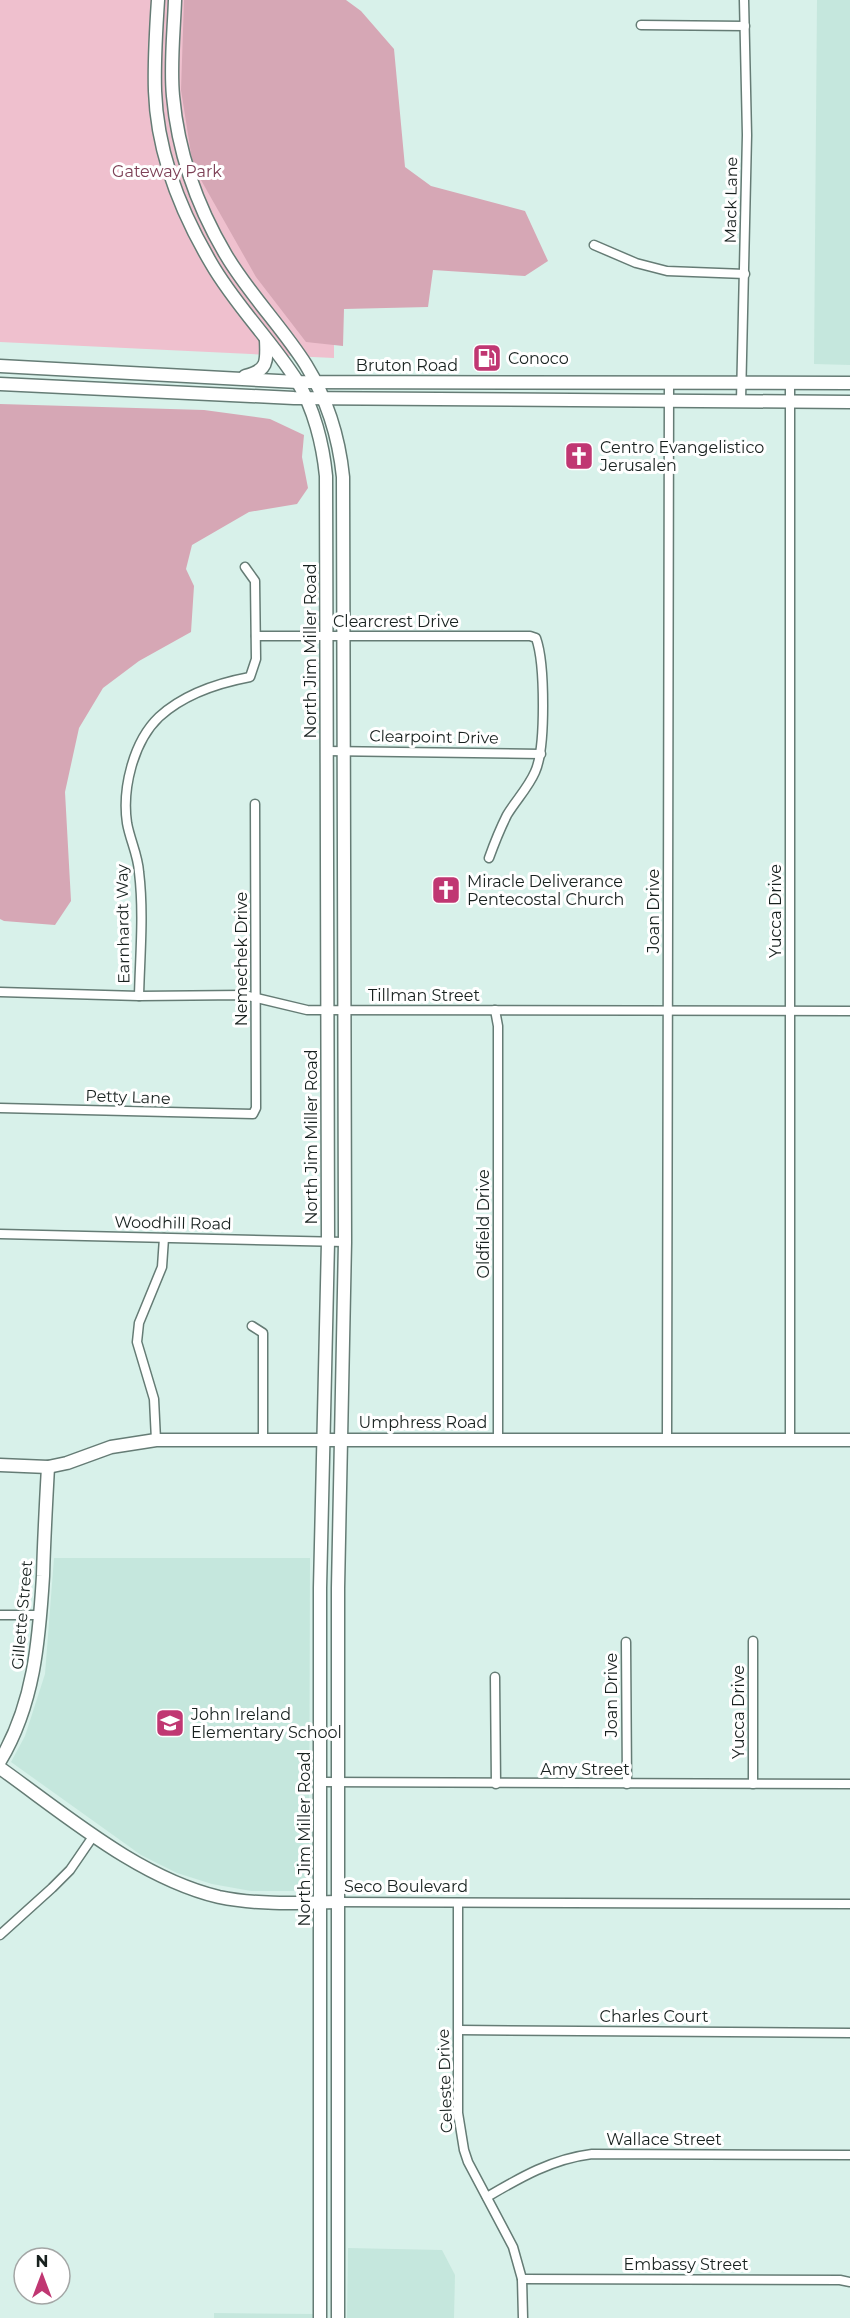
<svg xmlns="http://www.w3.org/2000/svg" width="850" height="2318" viewBox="0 0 850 2318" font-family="Montserrat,sans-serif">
<rect width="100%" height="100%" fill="#d8f1ea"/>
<!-- built -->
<g fill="#c5e7dd">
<polygon points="817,0 850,0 850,365 814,364"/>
<polygon points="54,1558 310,1558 309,1891 251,1891 212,1884 177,1873 141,1855 11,1762 25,1736 45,1674"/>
<polygon points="348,2248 442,2250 455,2275 454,2318 347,2318"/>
<polygon points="214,2313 315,2314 315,2318 214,2318"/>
</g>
<!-- green -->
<polygon fill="#efc0ce" points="0,0 335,0 334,358 0,342"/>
<!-- forest -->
<g fill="#d6a7b5">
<polygon points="184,0 346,0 361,11 394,49 405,167 431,186 525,211 548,261 525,276 433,270 428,307 344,309 343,346 306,342 256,277 193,166 181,90"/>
<polygon points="0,404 204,410 270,419 304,435 302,457 308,488 297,504 249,512 192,545 186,569 194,586 191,632 139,661 103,688 79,728 65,792 71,901 55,925 4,921 0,919"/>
</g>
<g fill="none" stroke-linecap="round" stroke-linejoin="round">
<!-- street casing -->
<g stroke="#657c75" stroke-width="11">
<g id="street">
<polyline points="641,25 745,26"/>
<polyline points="594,245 636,263 667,271 745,274"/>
<polyline points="790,383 790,1439"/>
<polyline points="741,401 747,135 744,0"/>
<path d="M 256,636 L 530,636 L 536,638 C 545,663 546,748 535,772 C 528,788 516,800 507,815 C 500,829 494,844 489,858"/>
<polyline points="326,751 541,754"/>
<polyline points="0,992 139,996 244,995 307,1010 850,1011"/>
<path d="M 139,996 C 140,955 144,913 139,872 C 138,855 130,840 127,823 C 122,789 133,742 159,717 C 184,694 218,683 250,677 L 256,659 L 255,581 L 245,567"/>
<polyline points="495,1010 498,1026 498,1438"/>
<polyline points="0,1108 253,1114 256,1108 255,804"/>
<polyline points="0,1234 345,1242"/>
<polyline points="252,1326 263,1333 263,1440"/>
<polyline points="667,1439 669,383"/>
<polyline points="156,1440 154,1399 137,1342 139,1323 162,1267 164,1238"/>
<polyline points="0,1615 41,1615"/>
<polyline points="626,1642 627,1784"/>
<polyline points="495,1677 496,1784"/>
<polyline points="321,1782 850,1784"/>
<polyline points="753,1784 753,1641"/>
<polyline points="337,1902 850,1904"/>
<polyline points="458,1903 458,2113 464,2150 468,2162 513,2247 522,2279 523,2318"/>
<polyline points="0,1935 52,1888 70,1870 94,1835"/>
<polyline points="459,2030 850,2033"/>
<path d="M 487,2197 C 521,2177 552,2159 592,2154 L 850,2155"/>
<polyline points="522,2279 840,2280 850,2282"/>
</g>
</g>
<!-- secondary casing -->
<g stroke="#657c75" stroke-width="15">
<g id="secondary">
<path d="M 158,0 C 156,30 154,61 155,91 C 157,151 181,212 211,263 C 235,305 271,340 297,381 C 314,408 323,445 326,476 L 328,1242 L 320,1588 L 320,2318"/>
<path d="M 175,0 C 174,31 170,64 173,96 C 178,152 197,206 226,255 C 249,294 282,327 306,365 C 327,399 339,438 343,477 L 345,1242 L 338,1588 L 338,2318"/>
<polyline points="0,366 298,382 850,383"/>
<path d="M 245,376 C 268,371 267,361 266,340"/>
<polyline points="0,384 294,398 850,402"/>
<polyline points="0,1465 48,1467 67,1463 111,1447 156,1440 850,1440"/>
<path d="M 0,1761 C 34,1704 39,1641 43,1576 C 44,1540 46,1503 48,1467"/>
<path d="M 0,1768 C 66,1815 139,1878 219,1897 C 257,1905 299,1903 337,1902"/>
</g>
</g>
<!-- street -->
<use href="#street" stroke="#fff" stroke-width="8"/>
<!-- secondary -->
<use href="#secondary" stroke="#fff" stroke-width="12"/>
</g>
<!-- icons -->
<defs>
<g id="fuel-square" transform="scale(1.5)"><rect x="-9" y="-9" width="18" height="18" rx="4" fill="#c03772" stroke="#fff"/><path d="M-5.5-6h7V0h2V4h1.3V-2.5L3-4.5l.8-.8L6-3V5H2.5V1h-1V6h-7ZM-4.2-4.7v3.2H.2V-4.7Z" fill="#fff"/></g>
<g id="church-square" transform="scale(1.5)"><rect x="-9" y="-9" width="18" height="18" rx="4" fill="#c03772" stroke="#fff"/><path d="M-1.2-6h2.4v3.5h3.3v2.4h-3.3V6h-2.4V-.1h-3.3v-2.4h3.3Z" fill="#fff"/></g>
<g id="school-square" transform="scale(1.5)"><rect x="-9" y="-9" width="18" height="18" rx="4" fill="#c03772" stroke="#fff"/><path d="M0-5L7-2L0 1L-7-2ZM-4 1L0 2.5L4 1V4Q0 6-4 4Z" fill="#fff"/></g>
</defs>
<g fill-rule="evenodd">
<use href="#fuel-square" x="487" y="358"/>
<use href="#church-square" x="579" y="456"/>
<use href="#church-square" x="446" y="890"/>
<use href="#school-square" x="170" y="1723"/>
</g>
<g text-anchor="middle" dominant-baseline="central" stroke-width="6" stroke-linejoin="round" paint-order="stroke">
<!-- park labels -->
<g font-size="16" fill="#7d4056" stroke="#fff">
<text x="167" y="171">Gateway Park</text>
</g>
<!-- street labels -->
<g font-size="16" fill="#18211f" stroke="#fff">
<text transform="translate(731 200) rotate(-89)">Mack Lane</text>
<text x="407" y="365">Bruton Road</text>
<text x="396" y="621">Clearcrest Drive</text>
<text transform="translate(310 651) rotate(-90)">North Jim Miller Road</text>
<text transform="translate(434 737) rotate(1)">Clearpoint Drive</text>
<text transform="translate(653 911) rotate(-90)">Joan Drive</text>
<text transform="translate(775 911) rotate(-90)">Yucca Drive</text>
<text transform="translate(123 924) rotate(-91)">Earnhardt Way</text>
<text transform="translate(241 959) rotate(-90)">Nemechek Drive</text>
<text x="424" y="995">Tillman Street</text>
<text transform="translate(128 1097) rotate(2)">Petty Lane</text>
<text transform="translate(311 1137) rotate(-90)">North Jim Miller Road</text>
<text transform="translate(173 1223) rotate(1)">Woodhill Road</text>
<text transform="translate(483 1224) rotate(-90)">Oldfield Drive</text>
<text x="423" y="1422">Umphress Road</text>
<text transform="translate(22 1615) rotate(-85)">Gillette Street</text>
<text transform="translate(611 1695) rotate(-90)">Joan Drive</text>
<text transform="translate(738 1712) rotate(-90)">Yucca Drive</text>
<text x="585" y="1769">Amy Street</text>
<text transform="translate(304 1839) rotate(-90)">North Jim Miller Road</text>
<text x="406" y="1886">Seco Boulevard</text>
<text x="654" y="2016">Charles Court</text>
<text transform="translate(445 2081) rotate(-92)">Celeste Drive</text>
<text x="664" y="2139">Wallace Street</text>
<text x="686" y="2264">Embassy Street</text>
</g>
<!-- poi labels -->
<g font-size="16" fill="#18211f" stroke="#fff" text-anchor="start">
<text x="508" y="358">Conoco</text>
<text x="600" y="447">Centro Evangelistico<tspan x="600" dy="18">Jerusalen</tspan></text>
<text x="467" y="881">Miracle Deliverance<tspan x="467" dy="18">Pentecostal Church</tspan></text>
<text x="191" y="1714">John Ireland<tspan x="191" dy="18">Elementary School</tspan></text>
</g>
</g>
<!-- north arrow -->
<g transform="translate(42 2276)"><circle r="28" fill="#ffffff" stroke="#a3a6a5" stroke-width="1.5"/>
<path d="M0-4.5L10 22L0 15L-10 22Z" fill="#c03772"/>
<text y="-9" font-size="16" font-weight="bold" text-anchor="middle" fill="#18211f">N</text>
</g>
</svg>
